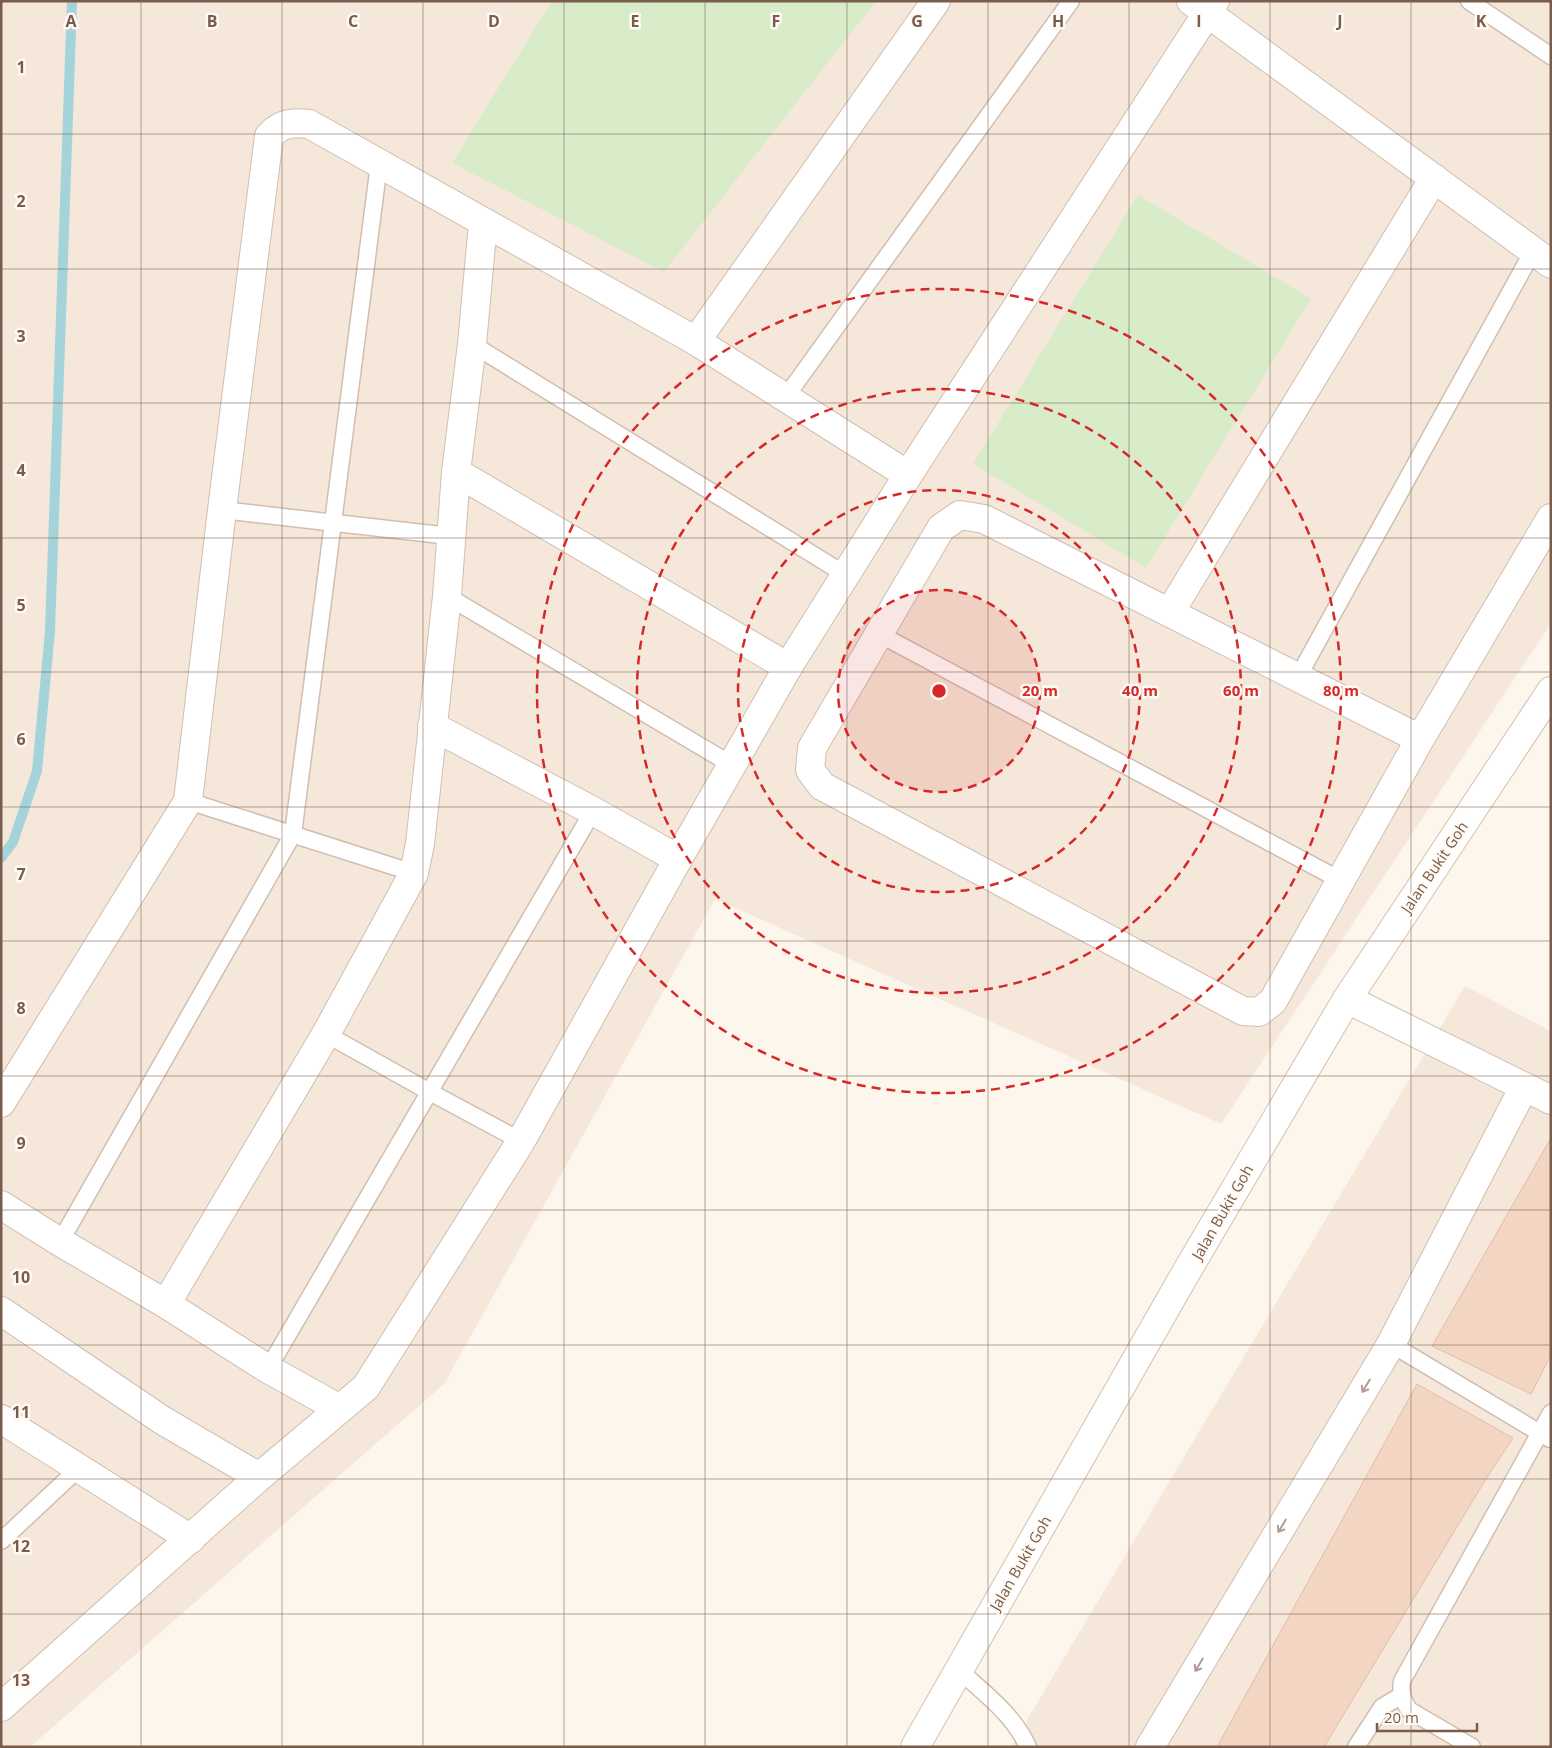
<svg xmlns="http://www.w3.org/2000/svg" width="1552" height="1748" viewBox="0 0 1552 1748" font-family="'Open Sans',sans-serif">
<rect width="100%" height="100%" fill="#fdf6ec"/>
<!-- residential -->
<g fill="#f5e8da">
<polygon points="1,1 1551,1 1551,623 1221,1124 715,899 444,1384 30,1747 1,1747"/>
<polygon points="1465,986 1551,1031 1551,1747 1011,1747"/>
</g>
<!-- green -->
<g fill="#d8ecc9">
<polygon points="552,1 876,1 664,272 452,163"/>
<polygon points="1138,195 1311,299 1146,568 973,464"/>
</g>
<g fill="none" stroke-linecap="round" stroke-linejoin="round">
<!-- stream -->
<polyline stroke="#a5d3da" stroke-width="10" points="1,858 13,842 37,771 50,631 72,1"/>
</g>
<!-- building -->
<g fill="#f3d5c3" stroke="#e6bba3">
<polygon points="1551,1138 1551,1355 1531,1394 1432,1346"/>
<polygon points="1417,1384 1513,1438 1486,1479 1324,1747 1217,1747"/>
</g>
<g fill="none" stroke-linecap="round" stroke-linejoin="round">
<!-- lane casing -->
<g stroke="#d1beb0" stroke-width="19">
<g id="lane">
<polyline points="1469,1 1551,56"/>
<polyline points="472,344 846,575"/>
<polyline points="785,398 1071,1"/>
<polyline points="222,510 450,536"/>
<polyline points="447,596 732,765"/>
<polyline points="879,634 1340,880"/>
<polyline points="1298,677 1533,251"/>
<polyline points="188,801 414,873"/>
<polyline points="326,1034 428,1091 521,1141"/>
<polyline points="60,1242 293,834 379,164"/>
<polyline points="1391,1344 1550,1439"/>
<polyline points="268,1369 593,811"/>
<polyline points="1,1541 78,1469"/>
<path d="M 959,1670 C 985,1694 1013,1714 1028,1747"/>
<polyline points="1356,1747 1382,1707 1402,1695"/>
<path d="M 1472,1747 L 1409,1710 C 1403,1700 1400,1693 1402,1681 L 1551,1413"/>
</g>
</g>
<!-- street casing -->
<g stroke="#d1beb0" stroke-width="30">
<g id="street">
<polyline points="1191,1 1551,264"/>
<polyline points="696,341 936,1"/>
<polyline points="456,472 788,667"/>
<polyline points="1170,612 1434,178"/>
<polyline points="432,726 593,811 678,859"/>
<polyline points="1420,739 984,519 960,515 941,528 812,748 810,770 822,786 1243,1011 1259,1012 1273,1001 1420,739 1551,518"/>
<polyline points="1347,999 1551,1100"/>
<path d="M 1,1103 L 188,801 L 222,510 L 269,136 C 281,123 293,122 309,124 L 696,341 L 908,475"/>
<polyline points="1,1205 60,1242 166,1304 268,1369 340,1409"/>
<polyline points="166,1304 326,1034 414,873 420,844 447,596 456,472 472,344 483,223"/>
<polyline points="1,1311 162,1420 259,1477"/>
<polyline points="1,1419 191,1539"/>
<polyline points="1,1707 259,1477 366,1387 521,1141 678,859 788,667 908,475 1215,1"/>
<polyline points="1150,1747 1391,1344 1524,1087"/>
</g>
</g>
<!-- secondary casing -->
<g stroke="#d6c0b0" stroke-width="30">
<polyline id="secondary" points="915,1747 1184,1276 1347,999 1551,691"/>
</g>
<!-- lane -->
<use href="#lane" stroke="#fff" stroke-width="16"/>
<!-- street -->
<use href="#street" stroke="#fff" stroke-width="28"/>
<!-- secondary -->
<use href="#secondary" stroke="#fff" stroke-width="28"/>
</g>
<!-- one-way arrows -->
<defs><path id="oneway-shaft" d="M-6 0H5M1.5-3L5.5 0L1.5 3" fill="none" stroke-width="1.6" stroke-linecap="round" stroke-linejoin="round" transform="scale(1.25)"/></defs>
<g stroke="#af9d94">
<use href="#oneway-shaft" transform="translate(1366 1386) rotate(121)"/>
<use href="#oneway-shaft" transform="translate(1282 1526) rotate(121)"/>
<use href="#oneway-shaft" transform="translate(1199 1665) rotate(121)"/>
</g>
<!-- grid -->
<path fill="none" stroke="#7a5c4d" stroke-width="1" stroke-opacity="0.55" d="M 141,1 L 141,1747M 282,1 L 282,1747M 423,1 L 423,1747M 564,1 L 564,1747M 705,1 L 705,1747M 847,1 L 847,1747M 988,1 L 988,1747M 1129,1 L 1129,1747M 1270,1 L 1270,1747M 1411,1 L 1411,1747M 1,134 L 1551,134M 1,269 L 1551,269M 1,403 L 1551,403M 1,538 L 1551,538M 1,672 L 1551,672M 1,807 L 1551,807M 1,941 L 1551,941M 1,1076 L 1551,1076M 1,1210 L 1551,1210M 1,1345 L 1551,1345M 1,1479 L 1551,1479M 1,1614 L 1551,1614"/>
<!-- distance rings -->
<circle cx="939" cy="691" r="101" fill="#d62828" fill-opacity=".12"/>
<g fill="none" stroke="#d62828" stroke-width="2.5" stroke-dasharray="9 6">
<circle cx="939" cy="691" r="101"/>
<circle cx="939" cy="691" r="201"/>
<circle cx="939" cy="691" r="302"/>
<circle cx="939" cy="691" r="402"/>
</g>
<g text-anchor="middle" dominant-baseline="central" stroke-width="5" stroke-linejoin="round" paint-order="stroke">
<!-- street labels -->
<g font-size="15" fill="#7a5c4d" stroke="#fffaf3">
<text transform="translate(1434 867) rotate(-56)">Jalan Bukit Goh</text>
<text transform="translate(1222 1212) rotate(-60)">Jalan Bukit Goh</text>
<text transform="translate(1020 1563) rotate(-60)">Jalan Bukit Goh</text>
</g>
</g>
<g font-size="16" text-anchor="middle" font-weight="bold" fill="#7a5c4d" stroke="#fffaf3" stroke-width="5" stroke-linejoin="round" paint-order="stroke">
<text x="71" y="27">A</text>
<text x="212" y="27">B</text>
<text x="353" y="27">C</text>
<text x="494" y="27">D</text>
<text x="635" y="27">E</text>
<text x="776" y="27">F</text>
<text x="917" y="27">G</text>
<text x="1058" y="27">H</text>
<text x="1199" y="27">I</text>
<text x="1340" y="27">J</text>
<text x="1481" y="27">K</text>
<text x="21" y="73">1</text>
<text x="21" y="207">2</text>
<text x="21" y="342">3</text>
<text x="21" y="476">4</text>
<text x="21" y="611">5</text>
<text x="21" y="745">6</text>
<text x="21" y="880">7</text>
<text x="21" y="1014">8</text>
<text x="21" y="1149">9</text>
<text x="21" y="1283">10</text>
<text x="21" y="1418">11</text>
<text x="21" y="1552">12</text>
<text x="21" y="1686">13</text>
</g>
<circle cx="939" cy="691" r="8" fill="#d62828" stroke="#fffaf3" stroke-width="2.5"/>
<g font-size="15" text-anchor="middle" font-weight="bold" fill="#d62828" stroke="#fffaf3" stroke-width="5" stroke-linejoin="round" paint-order="stroke">
<text x="1040" y="696">20 m</text>
<text x="1140" y="696">40 m</text>
<text x="1241" y="696">60 m</text>
<text x="1341" y="696">80 m</text>
</g>
<!-- border -->
<rect width="1552" height="1748" fill="none" stroke="#7a5c4d" stroke-width="5"/>
<!-- scale -->
<path d="M1377 1723v8h100v-8" fill="none" stroke="#7a5c4d" stroke-width="2.5"/>
<text x="1384" y="1723" font-size="15" fill="#7a5c4d" stroke="#fffaf3" stroke-width="4" paint-order="stroke">20 m</text>
</svg>
